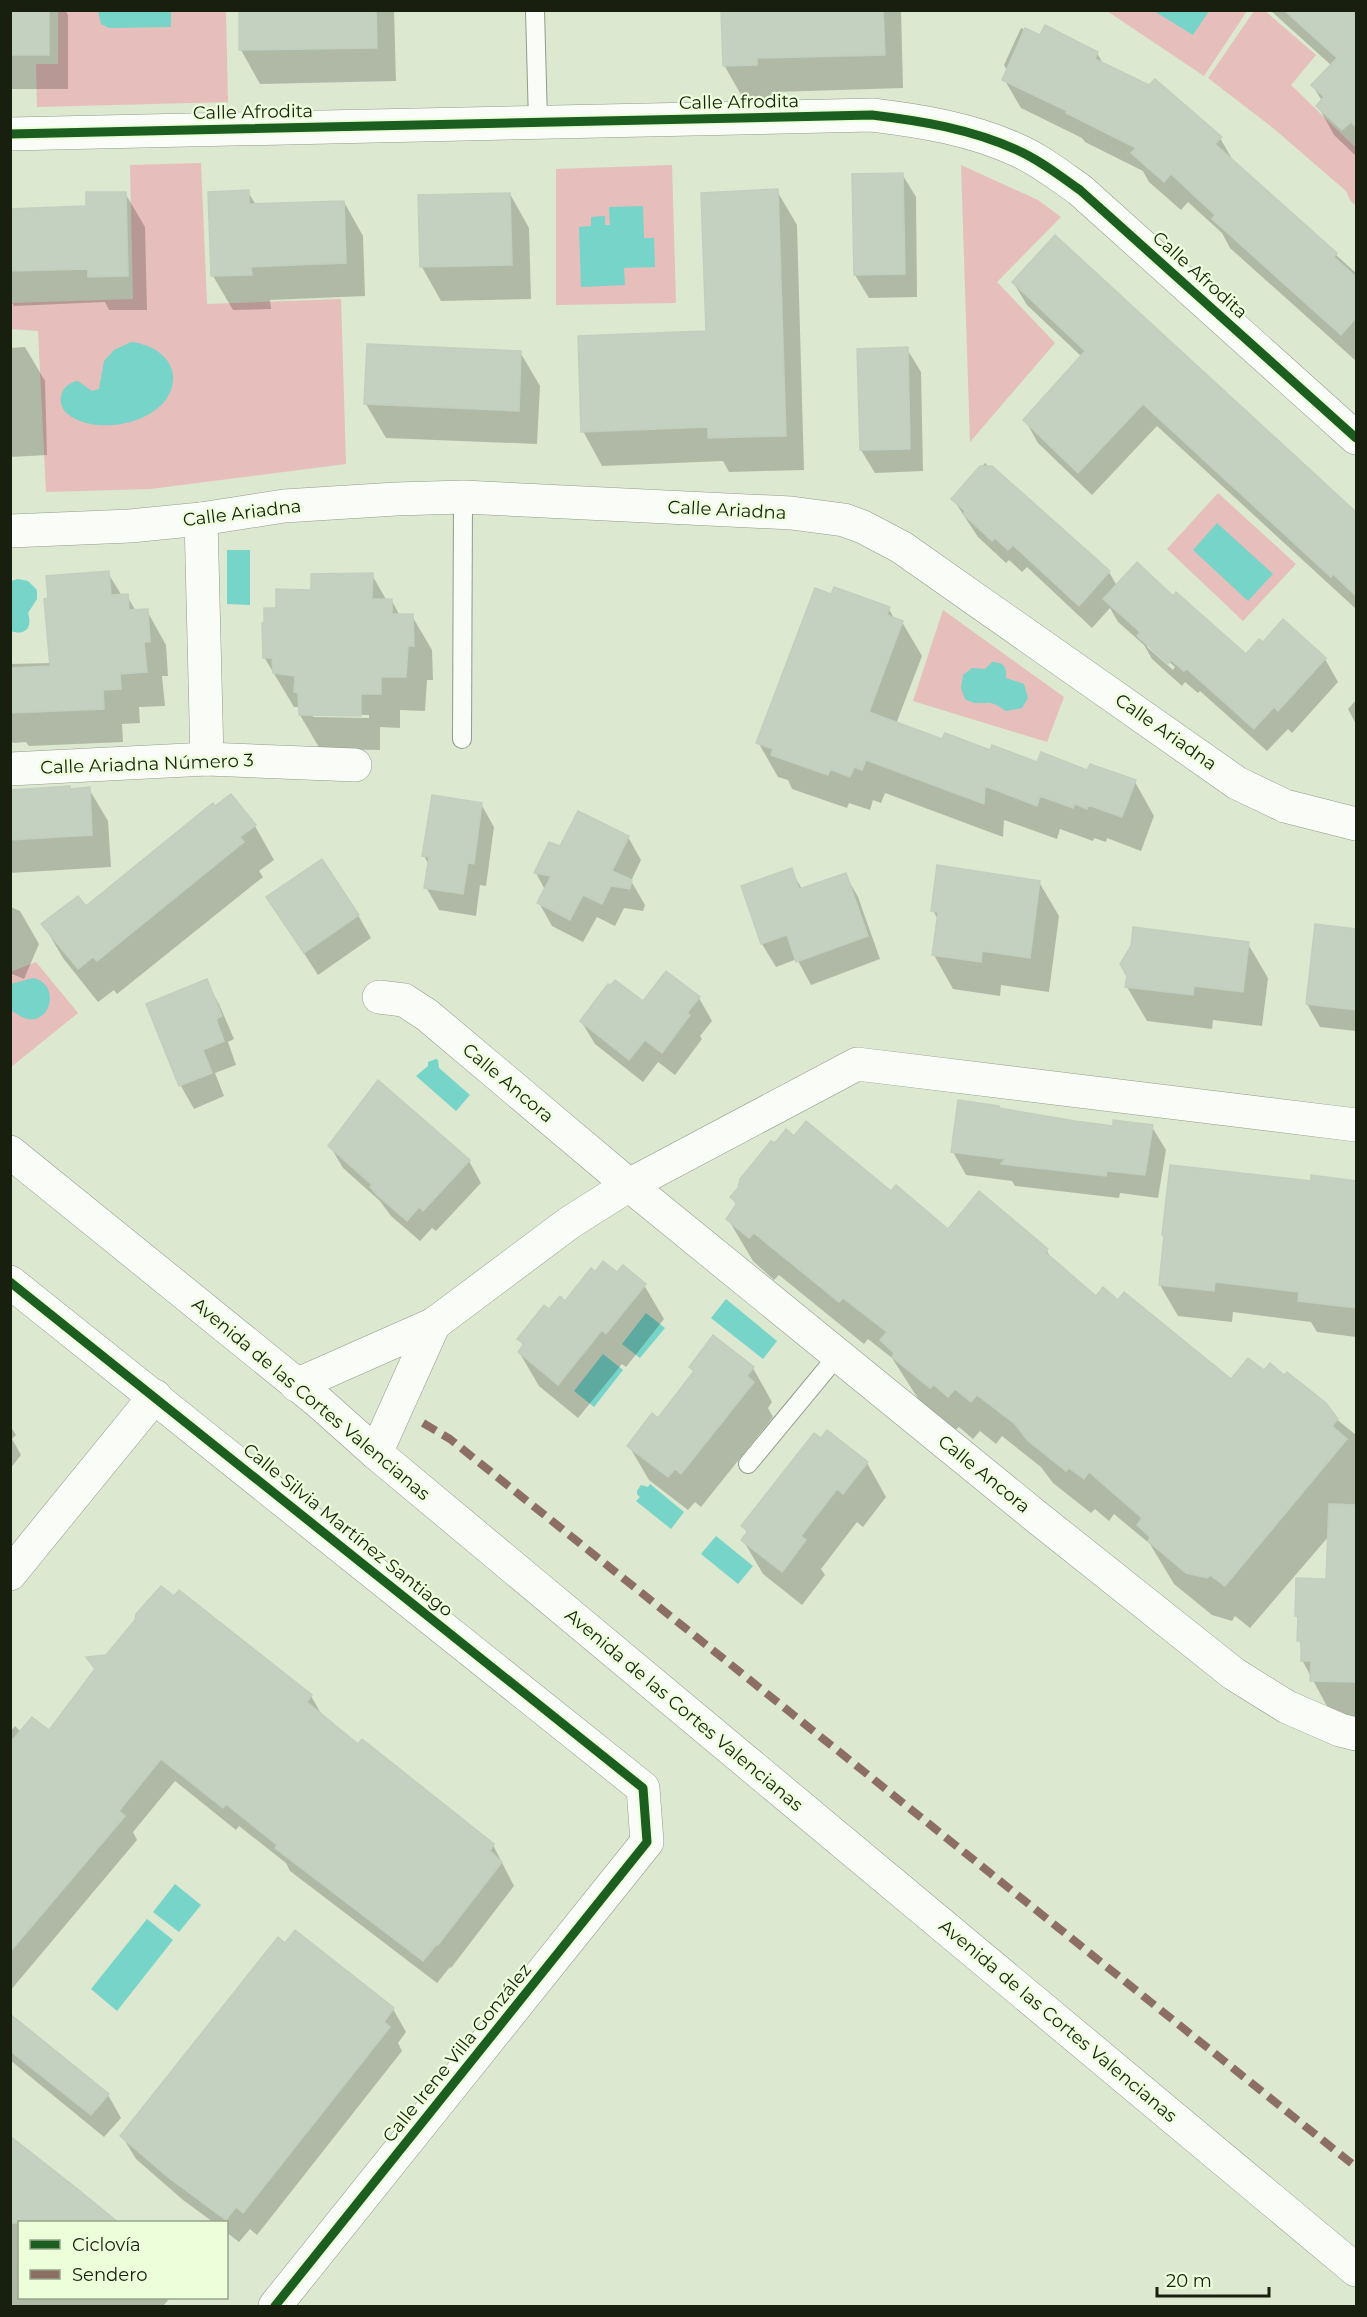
<svg xmlns="http://www.w3.org/2000/svg" width="1367" height="2317" viewBox="0 0 1367 2317" font-family="Montserrat,sans-serif">
<rect width="100%" height="100%" fill="#dce8d0"/>
<!-- green -->
<g fill="#e6bebb">
<polygon points="58,11 226,11 228,102 37,107 36,64 58,64"/>
<polygon points="1107,11 1247,11 1204,76"/>
<polygon points="1254,11 1265,11 1316,55 1291,85 1356,148 1356,206 1350,200 1346,191 1273,128 1208,78"/>
<polygon points="201,163 207,304 341,299 346,464 150,489 46,492 38,331 11,329 10,303 133,299 130,165"/>
<polygon points="672,165 676,303 556,305 556,169"/>
<polygon points="961,165 1038,200 1061,217 997,282 1055,343 970,442"/>
<polygon points="1218,493 1296,564 1243,621 1167,549"/>
<polygon points="943,610 1064,697 1047,742 913,701"/>
<polygon points="36,962 78,1013 11,1067 10,970 13,971"/>
</g>
<!-- water -->
<g fill="#76d4c8">
<polygon points="98,11 171,11 171,27 109,28 101,24"/>
<polygon points="1154,11 1209,10 1209,11 1193,35"/>
<polygon points="643,206 644,238 654,238 655,267 624,268 625,285 581,287 579,227 591,226 591,217 605,216 605,225 610,225 609,207"/>
<path d="M 131,342 C 154,344 179,361 172,387 C 162,424 96,436 69,415 C 54,404 61,383 78,381 L 92,391 L 99,389 L 104,361 L 114,350 Z"/>
<polygon points="1217,523 1273,574 1248,601 1193,550"/>
<polygon points="227,550 250,550 250,605 227,604"/>
<path d="M 18,579 L 28,581 L 37,590 L 37,599 L 28,613 C 33,628 25,636 11,631 L 11,581 Z"/>
<path d="M 992,662 C 1004,662 1007,667 1006,678 L 1024,684 L 1028,698 L 1022,708 L 1006,711 C 1000,707 993,702 986,703 C 977,703 974,704 965,699 L 961,688 L 963,675 L 972,668 L 985,669 Z"/>
<path d="M 33,978 C 60,983 52,1023 28,1019 C 22,1018 16,1013 10,1010 L 11,984 Z"/>
<polygon points="436,1059 438,1060 439,1068 470,1095 456,1111 416,1076 428,1066 428,1062"/>
<polygon points="726,1299 777,1341 763,1359 711,1318"/>
<polygon points="646,1313 665,1328 640,1358 622,1344"/>
<polygon points="603,1354 623,1370 594,1407 574,1391"/>
<polygon points="650,1484 684,1512 671,1529 636,1501 640,1497 637,1494 637,1491 641,1485 648,1487"/>
<polygon points="716,1536 753,1566 738,1584 701,1554"/>
<polygon points="175,1884 201,1905 179,1932 153,1912"/>
<polygon points="147,1919 173,1940 117,2011 91,1989"/>
</g>
<!-- shadow -->
<g fill="#0003" fill-rule="evenodd">
<polygon points="10,10 65,10 68,15 68,89 10,89"/>
<polygon points="240,10 394,10 396,81 260,84 241,50"/>
<polygon points="723,10 901,10 903,88 775,92 776,98 744,100 724,65"/>
<polygon points="1270,10 1356,10 1356,156 1334,135 1318,106 1322,101 1313,86 1331,65"/>
<polygon points="1021,28 1041,37 1097,53 1104,65 1220,138 1235,164 1356,273 1356,361 1230,248 1222,233 1188,202 1181,210 1149,182 1143,171 1085,142 1082,138 1021,108 1004,79 1008,72 1004,65"/>
<polygon points="902,174 916,197 917,297 869,298 855,275"/>
<polygon points="777,191 797,225 804,470 729,472 723,461 602,466 583,431 707,333"/>
<polygon points="248,192 256,205 344,202 363,236 365,296 270,300 271,309 233,310 213,276"/>
<polygon points="125,193 145,227 147,310 109,310 105,302 14,306 10,300 10,211 88,208"/>
<polygon points="510,194 529,228 531,299 441,301 422,267"/>
<polygon points="1055,237 1356,513 1356,609 1157,426 1092,495 1038,443 1025,420 1082,357 1027,305 1013,282"/>
<polygon points="25,347 45,381 47,455 10,457 10,348"/>
<polygon points="907,349 921,372 923,471 875,473 861,450"/>
<polygon points="520,352 540,386 537,444 386,438 366,404"/>
<path d="M 985,463 L 1109,572 L 1117,586 L 1174,598 L 1246,656 L 1263,644 L 1325,659 L 1338,682 L 1292,733 L 1288,729 L 1267,751 L 1200,691 L 1198,693 L 1185,682 L 1182,686 L 1152,659 L 1144,645 L 1118,622 L 1110,608 L 1092,628 L 1027,567 L 1022,572 L 1009,560 L 1006,563 L 978,537 L 953,499 ZM 1147,643 L 1175,667 L 1173,670 L 1147,647 Z"/>
<polygon points="108,573 122,596 127,596 136,611 147,611 166,645 168,676 162,676 165,706 139,707 140,723 122,724 123,742 29,746 26,742 13,743 10,739 10,664 51,663"/>
<path d="M 372,575 L 387,601 L 392,601 L 400,616 L 412,616 L 432,650 L 433,680 L 427,680 L 425,711 L 400,710 L 400,728 L 380,727 L 380,750 L 320,749 L 300,715 L 300,707 L 294,707 L 264,657 L 277,610 L 312,591 ZM 313,714 L 369,715 L 369,718 L 313,717 Z"/>
<polygon points="832,596 889,609 895,620 902,622 922,656 896,724 943,741 1038,764 1135,782 1154,816 1141,851 1107,838 1106,842 1094,838 1093,841 1060,829 1057,839 1004,820 1003,837 885,793 881,803 873,800 870,810 849,803 847,808 792,789 788,780 778,777 758,742"/>
<polygon points="1356,700 1356,724 1348,709"/>
<polygon points="89,789 108,821 111,867 10,873 10,792"/>
<polygon points="481,804 494,827 486,886 480,885 476,916 439,910 426,887 429,865 424,856"/>
<polygon points="255,826 274,860 259,871 263,877 117,994 114,990 98,1002 63,958 43,924 86,908"/>
<polygon points="628,837 641,860 631,881 645,905 643,911 624,908 615,926 597,917 583,942 552,926 539,903 545,890 536,873 560,848"/>
<polygon points="791,870 802,889 845,874 858,897 880,959 811,985 797,959 776,967 762,944 743,887"/>
<polygon points="1039,882 1059,916 1049,992 1001,985 1000,996 953,989 934,955 938,920 933,910"/>
<polygon points="268,898 358,915 371,938 318,975"/>
<polygon points="10,905 13,908 20,911 39,944 24,979 10,973"/>
<polygon points="1316,926 1356,930 1356,1031 1320,1027 1307,1004"/>
<polygon points="1248,944 1268,978 1262,1026 1213,1020 1212,1029 1147,1021 1127,987"/>
<polygon points="206,981 219,1004 234,1039 228,1042 236,1065 215,1073 224,1096 194,1109 181,1086 148,1005"/>
<polygon points="699,998 712,1021 700,1036 702,1039 675,1075 658,1062 643,1082 595,1044 581,1021 643,1003"/>
<polygon points="999,1107 1000,1110 1114,1127 1152,1127 1166,1150 1158,1198 1120,1193 1119,1198 1015,1186 1012,1181 966,1175 953,1152"/>
<polygon points="795,1138 891,1193 948,1231 1046,1249 1053,1262 1097,1298 1118,1302 1231,1381 1335,1418 1356,1435 1356,1723 1336,1723 1302,1660 1303,1647 1299,1641 1300,1622 1296,1616 1328,1581 1329,1536 1250,1628 1235,1616 1232,1621 1212,1615 1174,1584 1150,1544 1114,1514 1109,1521 1095,1509 1091,1513 1053,1483 1041,1467 1002,1436 996,1444 980,1431 973,1439 959,1427 955,1430 919,1400 892,1358 868,1339 864,1344 779,1275 774,1280 753,1261 728,1219 737,1206 732,1197 775,1145"/>
<polygon points="330,1146 469,1161 481,1183 436,1231 432,1228 420,1241 391,1216 380,1201 343,1168"/>
<polygon points="1313,1177 1356,1182 1356,1337 1317,1332 1311,1322 1233,1312 1232,1322 1178,1316 1160,1285 1166,1239 1163,1235 1312,1183"/>
<polygon points="596,1274 617,1275 644,1285 664,1319 626,1367 622,1364 578,1418 539,1386 519,1352 524,1347 519,1339 549,1311 565,1303"/>
<polygon points="691,1367 753,1368 772,1402 768,1408 773,1417 701,1507 695,1502 688,1510 649,1480 629,1446 658,1420 695,1373"/>
<polygon points="10,1425 16,1435 12,1439 21,1455 10,1469"/>
<polygon points="867,1463 886,1497 863,1527 857,1522 821,1569 825,1575 802,1605 763,1574 743,1540 748,1534 743,1526"/>
<polygon points="311,1696 323,1717 358,1746 493,1845 514,1886 451,1968 450,1967 437,1983 290,1871 286,1863 239,1826 236,1830 175,1781 133,1832 137,1840 10,1991 10,1732 15,1726 21,1732 49,1732"/>
<polygon points="393,2009 406,2032 398,2043 402,2051 257,2235 250,2229 239,2242 226,2232 226,2222 213,2222 183,2200 136,2159 122,2136"/>
<polygon points="10,2016 108,2095 121,2118 104,2137 10,2060"/>
<polygon points="10,2146 20,2222 20,2298 170,2298 163,2306 10,2306"/>
</g>
<!-- building -->
<g fill="#c4d1c0" stroke="#c2cfbe" stroke-width="1.5">
<rect x="10" y="10" width="39" height="45"/>
<polygon points="239,10 376,10 377,48 239,50"/>
<polygon points="721,10 883,10 885,55 757,58 757,65 723,66"/>
<polygon points="1284,10 1356,10 1356,127 1351,122 1342,130 1316,106 1324,97 1311,85 1337,58"/>
<polygon points="1045,25 1098,52 1095,59 1149,85 1155,79 1222,137 1215,144 1337,253 1334,257 1356,277 1356,318 1341,335 1212,219 1215,215 1171,174 1164,182 1131,153 1136,148 1066,113 1067,111 1002,80 1025,28 1040,35"/>
<polygon points="903,173 905,274 854,275 852,174"/>
<polygon points="778,189 786,436 708,438 708,427 581,432 578,336 706,331 701,193"/>
<polygon points="249,190 249,204 344,201 346,263 251,267 252,275 211,276 208,192"/>
<polygon points="86,192 126,192 128,276 88,277 88,269 10,271 10,209 86,206"/>
<polygon points="510,193 512,265 420,267 418,195"/>
<polygon points="1055,235 1356,512 1356,596 1333,574 1331,577 1143,404 1078,473 1023,420 1085,351 1012,282"/>
<polygon points="367,344 521,351 519,411 364,404"/>
<polygon points="908,347 910,449 860,450 857,349"/>
<polygon points="980,466 992,466 1110,571 1079,606 1013,545 1008,550 995,538 992,541 963,514 965,511 951,499"/>
<polygon points="1137,562 1173,596 1176,592 1246,654 1259,639 1263,642 1283,619 1326,658 1278,711 1274,707 1254,729 1187,669 1184,671 1171,660 1168,664 1137,636 1140,632 1103,599"/>
<polygon points="109,571 111,595 128,594 129,610 148,609 150,642 144,642 147,672 120,674 121,689 103,690 104,709 10,713 10,668 50,666 44,599 48,598 46,576"/>
<polygon points="373,573 372,599 392,599 392,614 413,614 414,646 408,646 406,677 381,677 381,694 361,694 361,716 299,715 298,693 294,692 295,676 273,673 272,658 263,658 262,623 264,623 264,608 276,608 276,589 311,590 311,574"/>
<polygon points="834,587 890,607 887,615 903,621 869,712 942,739 945,733 990,750 992,745 1037,762 1041,752 1087,770 1090,764 1136,780 1122,817 1088,805 1087,809 1075,804 1073,808 1040,796 1037,806 985,786 984,804 866,760 862,770 854,767 850,777 830,769 828,775 771,755 773,749 756,743 815,588 831,594"/>
<polygon points="70,786 70,789 90,787 92,835 10,840 10,790"/>
<polygon points="231,794 256,825 240,837 244,842 97,961 93,957 78,969 41,924 78,896 86,906 204,810 213,803 215,806"/>
<polygon points="432,795 482,803 474,864 468,863 463,894 424,888 429,857 422,856"/>
<polygon points="578,811 629,836 612,871 632,880 630,889 611,886 602,904 583,895 570,920 537,903 551,876 534,873 549,842 560,846"/>
<polygon points="322,859 359,915 304,953 266,897"/>
<polygon points="937,865 1040,881 1030,958 982,951 981,962 932,955 938,912 931,911"/>
<polygon points="792,868 799,889 846,873 868,936 796,962 787,935 761,944 741,886"/>
<polygon points="1315,924 1356,929 1356,1010 1306,1004"/>
<polygon points="1133,927 1249,942 1243,992 1194,986 1193,995 1125,987 1127,976 1120,964 1131,946"/>
<polygon points="666,971 700,997 687,1013 690,1015 662,1053 645,1040 629,1060 580,1021 608,984 610,986 615,980 643,1001"/>
<polygon points="207,979 222,1016 216,1019 224,1041 203,1050 212,1073 179,1086 146,1004"/>
<polygon points="378,1080 470,1160 423,1211 419,1207 407,1221 377,1195 370,1187 372,1185 328,1146"/>
<polygon points="958,1100 999,1106 999,1108 1075,1121 1113,1126 1113,1120 1153,1125 1145,1175 1107,1171 1106,1176 1001,1164 1005,1159 951,1152"/>
<polygon points="806,1121 891,1191 896,1185 948,1229 979,1191 1048,1249 1045,1252 1096,1296 1103,1287 1118,1300 1124,1292 1231,1379 1248,1358 1264,1370 1270,1363 1284,1375 1287,1372 1326,1403 1338,1419 1332,1426 1347,1439 1225,1586 1210,1575 1207,1578 1186,1573 1148,1541 1150,1537 1137,1525 1142,1518 1089,1472 1084,1479 1069,1468 1066,1471 1027,1440 1015,1424 977,1395 971,1402 955,1389 948,1397 934,1385 930,1388 892,1357 894,1353 880,1340 887,1332 843,1298 839,1302 754,1233 749,1238 726,1219 737,1203 730,1197 738,1188 740,1179 771,1141 775,1143 786,1129 794,1136"/>
<polygon points="1170,1165 1311,1181 1311,1175 1356,1181 1356,1308 1298,1301 1299,1292 1215,1282 1214,1291 1159,1285 1164,1235 1162,1235"/>
<polygon points="603,1261 617,1272 623,1265 646,1284 606,1334 602,1330 558,1385 518,1352 524,1344 517,1339 544,1305 549,1309 560,1296 565,1301 591,1268 595,1272"/>
<polygon points="713,1335 754,1367 747,1376 754,1382 681,1474 675,1469 668,1477 627,1446 652,1413 658,1418 694,1371 689,1367"/>
<polygon points="827,1430 868,1462 843,1494 837,1489 801,1536 806,1540 782,1572 741,1540 748,1531 741,1526 814,1433 821,1438"/>
<polygon points="1329,1504 1356,1505 1356,1682 1310,1681 1311,1661 1301,1661 1301,1641 1297,1641 1298,1616 1295,1616 1296,1578 1326,1579"/>
<polygon points="161,1586 174,1596 179,1590 312,1695 307,1702 358,1744 362,1739 494,1844 490,1851 502,1862 438,1945 436,1945 423,1961 275,1848 277,1845 226,1804 223,1808 161,1759 119,1811 125,1816 10,1952 10,1743 32,1717 49,1730 95,1669 86,1657 106,1655 135,1620 136,1614"/>
<polygon points="295,1930 394,2008 384,2022 390,2027 243,2213 236,2207 226,2220 169,2178 120,2136 278,1937 285,1943"/>
<polygon points="10,2014 109,2094 91,2115 10,2051"/>
<polygon points="10,2136 75,2187 119,2223 10,2223"/>
</g>
<g fill="none" stroke-linecap="round" stroke-linejoin="round">
<!-- service casing -->
<g stroke="#929b89" stroke-width="20">
<g id="service">
<polyline points="535,10 538,122"/>
<polyline points="462,739 463,497"/>
<polyline points="748,1464 838,1355"/>
</g>
</g>
<!-- minor casing -->
<g stroke="#929b89" stroke-width="34">
<g id="minor">
<path d="M 10,134 L 872,115 C 922,121 971,129 1017,150 C 1040,160 1060,176 1080,190 L 1356,438"/>
<polyline points="201,519 207,759"/>
<polyline points="10,531 130,526 201,519 284,506 396,499 463,497 791,513 844,520 863,527 901,547 1237,783 1285,806 1356,824"/>
<polyline points="10,769 207,759 355,765"/>
<polyline points="379,997 404,1000 427,1015 629,1185 1038,1518 1234,1674 1287,1707 1340,1730 1356,1734"/>
<polyline points="10,1282 643,1788 647,1842 275,2306"/>
<polyline points="296,1385 434,1324 569,1223 629,1185 857,1064 1356,1125"/>
<polyline points="376,1453 434,1324"/>
<polyline points="10,1574 155,1396"/>
</g>
</g>
<!-- secondary casing -->
<g stroke="#929b89" stroke-width="34">
<polyline id="secondary" points="10,1152 320,1403 376,1453 1356,2270"/>
</g>
<!-- service -->
<use href="#service" stroke="#fafcf8" stroke-width="18"/>
<!-- minor -->
<use href="#minor" stroke="#fafcf8" stroke-width="33"/>
<!-- secondary -->
<use href="#secondary" stroke="#fafcf8" stroke-width="33"/>
<!-- quiet -->
<polyline stroke="#8d6e63" stroke-width="8" stroke-dasharray="15 8" stroke-linecap="butt" points="423,1423 450,1439 1356,2167"/>
<!-- cycleway casing -->
<g stroke="#ecfeda" stroke-width="13">
<g id="cycleway">
<path d="M 10,134 L 872,115 C 922,121 971,129 1017,150 C 1040,160 1060,176 1080,190 L 1356,438"/>
<polyline points="10,1282 643,1788 647,1842 275,2306"/>
</g>
</g>
<!-- cycleway -->
<use href="#cycleway" stroke="#1b5e20" stroke-width="9"/>
</g>
<g text-anchor="middle" dominant-baseline="central" stroke-width="4.5" stroke-linejoin="round" paint-order="stroke">
<!-- street labels -->
<g font-size="18" fill="#181f0f" stroke="#ecfeda">
<text transform="translate(739 102) rotate(-1)">Calle Afrodita</text>
<text transform="translate(253 112) rotate(-1)">Calle Afrodita</text>
<text transform="translate(1200 275) rotate(42)">Calle Afrodita</text>
<text transform="translate(727 510) rotate(3)">Calle Ariadna</text>
<text transform="translate(242 513) rotate(-7)">Calle Ariadna</text>
<text transform="translate(1166 732) rotate(35)">Calle Ariadna</text>
<text transform="translate(147 764) rotate(-2)">Calle Ariadna Número 3</text>
<text transform="translate(508 1083) rotate(40)">Calle Ancora</text>
<text transform="translate(311 1399) rotate(40)">Avenida de las Cortes Valencianas</text>
<text transform="translate(984 1474) rotate(39)">Calle Ancora</text>
<text transform="translate(348 1530) rotate(39)">Calle Silvia Martínez Santiago</text>
<text transform="translate(684 1710) rotate(40)">Avenida de las Cortes Valencianas</text>
<text transform="translate(1058 2021) rotate(40)">Avenida de las Cortes Valencianas</text>
<text transform="translate(457 2053) rotate(-51)">Calle Irene Villa González</text>
</g>
</g>
<!-- border -->
<rect width="1367" height="2317" fill="none" stroke="#181f0f" stroke-width="24"/>
<!-- legend -->
<rect x="18" y="2221" width="210" height="78" fill="#ecfeda" stroke="#97a589" stroke-width="1.5"/>
<rect x="30" y="2240" width="30" height="9" fill="#1b5e20" stroke="#97a589" stroke-width="1.5"/>
<text x="72" y="2251" font-size="18" fill="#181f0f">Ciclovía</text>
<rect x="30" y="2270" width="30" height="9" fill="#8d6e63" stroke="#97a589" stroke-width="1.5"/>
<text x="72" y="2281" font-size="18" fill="#181f0f">Sendero</text>
<!-- scale -->
<path d="M1157 2287v9h112v-9" fill="none" stroke="#181f0f" stroke-width="3"/>
<text x="1166" y="2287" font-size="18" fill="#181f0f" stroke="#ecfeda" stroke-width="4.5" paint-order="stroke">20 m</text>
</svg>
